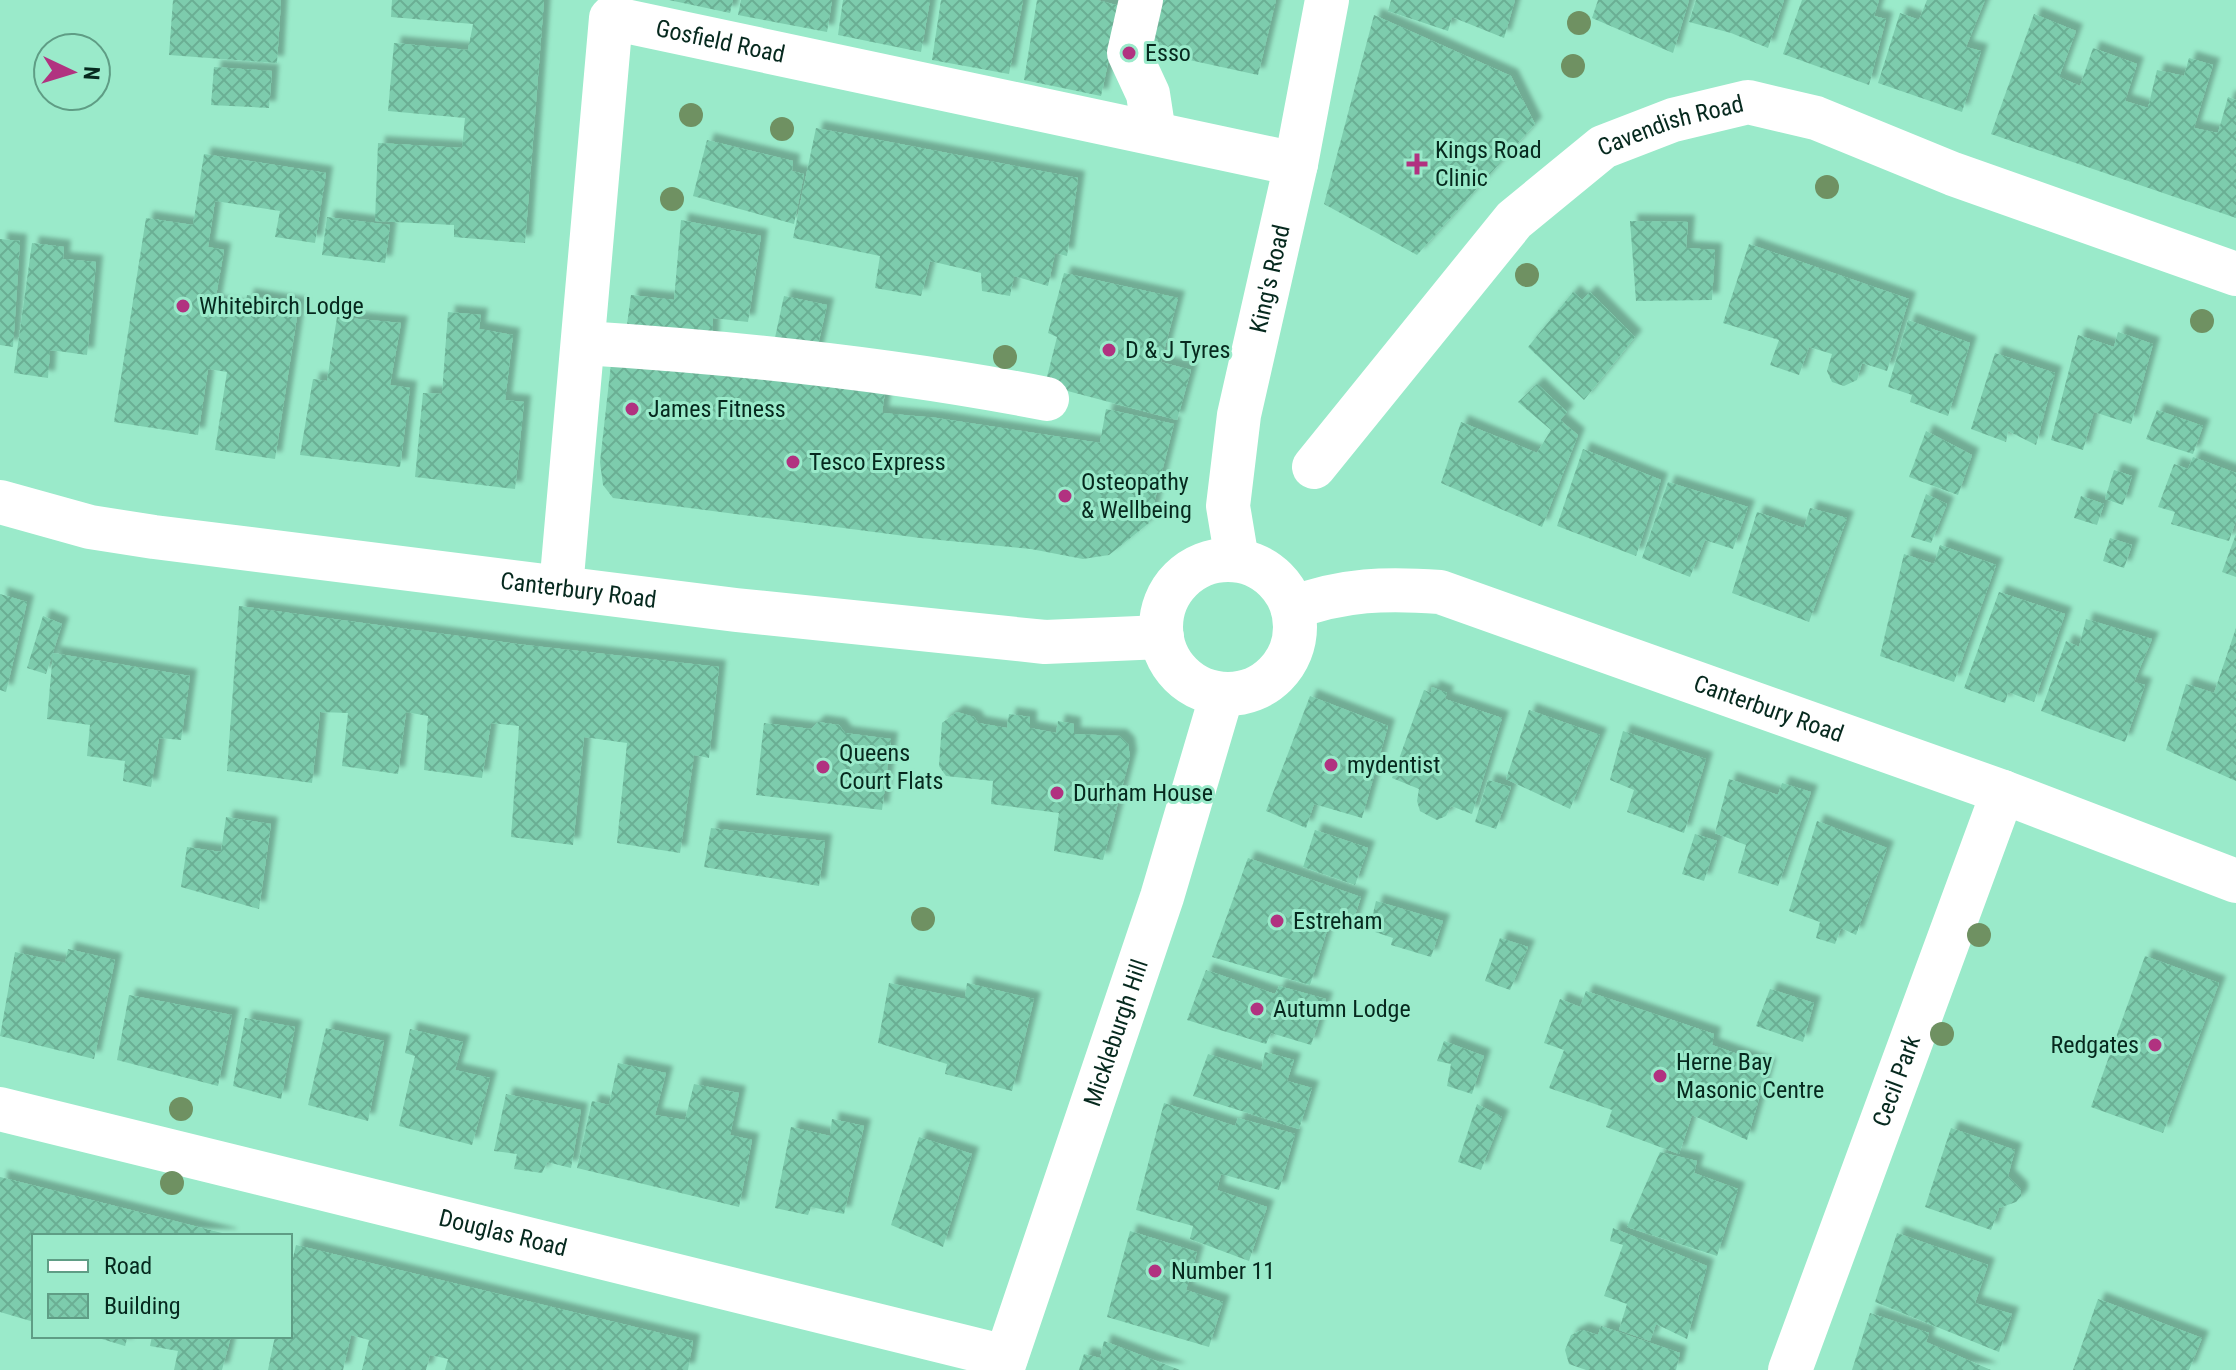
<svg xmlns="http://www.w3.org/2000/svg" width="2236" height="1370" viewBox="0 0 2236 1370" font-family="'Roboto Condensed',sans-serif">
<defs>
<pattern id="building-cross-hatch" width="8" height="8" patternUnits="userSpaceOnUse" patternTransform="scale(2)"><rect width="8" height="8" fill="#7dccad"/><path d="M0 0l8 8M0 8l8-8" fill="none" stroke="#6baf94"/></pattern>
<filter id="shadow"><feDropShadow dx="7" dy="-7" stdDeviation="2" flood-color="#0004"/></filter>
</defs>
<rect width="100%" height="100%" fill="#9aeaca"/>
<!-- building -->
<g fill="url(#building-cross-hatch)" filter="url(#shadow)">
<polygon points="173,0 281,0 277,63 169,55"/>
<polygon points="392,0 544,0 525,243 454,237 454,225 375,221 378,143 462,148 465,118 388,111 394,43 468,50 473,24 391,17"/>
<polygon points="669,0 733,0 730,13"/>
<polygon points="741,0 832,0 827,32 738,15"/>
<polygon points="843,0 930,0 921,52 838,35"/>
<polygon points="941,0 1023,0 1009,74 932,60"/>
<polygon points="1037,0 1097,0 1120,6 1101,96 1024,80"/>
<polygon points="1152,0 1276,0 1258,75 1139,49"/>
<polygon points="1391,0 1515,0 1504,38 1452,17 1448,31 1388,11"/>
<polygon points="1598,0 1689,0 1673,53 1592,18"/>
<polygon points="1696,0 1784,0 1768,48 1731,33 1689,22"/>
<polygon points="1802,0 1879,0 1874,16 1886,19 1869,85 1783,54"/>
<polygon points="1927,0 1985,0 1966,47 1981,51 1962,112 1878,83 1900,13 1919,20"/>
<polygon points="2034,14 2076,31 2059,77 2080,86 2093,48 2137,64 2125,101 2148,108 2157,70 2184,76 2189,58 2213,65 2194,128 2218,133 2228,97 2236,100 2236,218 1991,134"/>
<polygon points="1374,15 1511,76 1535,124 1417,255 1324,204"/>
<polygon points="214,67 272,71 269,108 211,105"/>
<polygon points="816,128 1078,178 1067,256 1055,253 1048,286 1014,276 1010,296 982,291 981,273 930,261 921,296 875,288 880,256 793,238"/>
<polygon points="707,140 793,161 792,171 804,174 794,224 693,196"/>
<polygon points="204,154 326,173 315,243 275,237 280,211 215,201 208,247 224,250 215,302 245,308 247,295 299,304 275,459 215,450 227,372 208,369 198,435 114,422 146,218 193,225"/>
<polygon points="327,217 390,225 385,263 322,255"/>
<polygon points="681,220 761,236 748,322 713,318 712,345 626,332 631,295 674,300"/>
<polygon points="1630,221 1688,222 1686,248 1715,250 1712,300 1636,301"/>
<polygon points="0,239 20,241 13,347 0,345"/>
<polygon points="32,243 64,247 63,259 96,262 87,355 50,350 48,378 14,373"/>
<polygon points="1749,244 1909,299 1887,371 1862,363 1857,380 1844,386 1832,382 1827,371 1832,354 1809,347 1799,375 1770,365 1779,340 1723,323"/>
<polygon points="1064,273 1178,298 1161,362 1191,370 1177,420 1045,385 1057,337 1048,333"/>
<polygon points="1573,292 1582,300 1590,292 1635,337 1584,400 1528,347"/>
<polygon points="784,296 827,305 816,354 773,347"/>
<polygon points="448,312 481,315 479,329 513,335 505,400 524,402 515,489 415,477 423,393 442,394"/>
<polygon points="337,317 401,323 390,385 410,388 400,467 300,455 313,379 327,381"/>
<polygon points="1908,320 1970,343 1948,416 1910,402 1912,395 1888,387"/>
<polygon points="2118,332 2153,344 2131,424 2094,412 2083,450 2051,440 2078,335 2114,347"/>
<polygon points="1995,353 2055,373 2036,445 2008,431 2006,442 1971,429"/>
<polygon points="612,355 887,378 882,413 937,418 1100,443 1106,409 1174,424 1149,523 1109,555 1083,559 1031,549 920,538 613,498 603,485 600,462"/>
<polygon points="1537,384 1567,412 1560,420 1578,435 1542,527 1441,483 1461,422 1537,453 1551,430 1518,402"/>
<polygon points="2157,410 2203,426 2193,454 2146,439"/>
<polygon points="1926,431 1972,455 1958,495 1909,477"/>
<polygon points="1583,449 1661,480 1636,556 1557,526"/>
<polygon points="2193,457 2236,473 2236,520 2229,541 2171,524 2175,512 2158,507 2174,464 2188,469"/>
<polygon points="2114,470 2132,476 2123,505 2105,499"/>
<polygon points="1668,482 1748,507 1733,549 1705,540 1690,577 1642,558"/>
<polygon points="1926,494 1947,504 1931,543 1911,537"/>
<polygon points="2081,496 2104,504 2097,525 2074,518"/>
<polygon points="1810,508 1847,518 1809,622 1732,593 1757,512 1804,528"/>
<polygon points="2236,534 2236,577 2222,572"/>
<polygon points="2110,538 2132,545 2124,568 2103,561"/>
<polygon points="1940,545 1996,565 1954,682 1880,656 1904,554 1934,564"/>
<polygon points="1999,592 2065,614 2034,702 2008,692 2005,703 1964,688"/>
<polygon points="0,594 27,602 6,692 0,690"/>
<polygon points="239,606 517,644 719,667 709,758 694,755 680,853 617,843 627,743 584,737 573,845 511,837 519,726 491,723 482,778 424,770 428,716 406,712 398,774 342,766 348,713 320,712 312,783 227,771"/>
<polygon points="43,616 62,624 46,674 27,668"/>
<polygon points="2086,619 2152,639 2134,682 2145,685 2125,742 2041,711 2066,641 2079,647"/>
<polygon points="2236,628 2236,781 2166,750 2186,684 2214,693"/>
<polygon points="53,653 190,676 181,740 159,738 151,787 123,781 125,761 87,756 90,725 47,719"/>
<polygon points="1432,687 1447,693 1445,699 1502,718 1472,814 1451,806 1446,816 1437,820 1429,816 1420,811 1417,801 1419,789 1392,778 1424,690 1431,693"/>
<polygon points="1310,696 1388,726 1362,818 1314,804 1306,828 1266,811"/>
<polygon points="1529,710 1600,735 1570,809 1506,779"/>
<polygon points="957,712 974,717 978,723 1007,728 1009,714 1030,717 1030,728 1056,733 1058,721 1074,724 1074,734 1120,736 1128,744 1130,757 1103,860 1054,851 1059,813 991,804 993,781 946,776 939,766 942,723"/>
<polygon points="818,722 839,725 845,733 891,739 882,810 756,795 764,723 811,729"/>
<polygon points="1623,731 1706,759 1684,833 1627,812 1634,790 1610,780"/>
<polygon points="1729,779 1778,795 1782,783 1811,792 1778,886 1738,873 1746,845 1715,833"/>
<polygon points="1488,780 1511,787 1496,829 1475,822"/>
<polygon points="226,817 271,824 259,909 181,887 187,847 221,852"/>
<polygon points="1817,821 1887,848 1856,935 1841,928 1835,944 1816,938 1820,922 1789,911"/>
<polygon points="711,828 825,841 819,886 704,867"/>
<polygon points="1315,830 1368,848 1355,885 1303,867"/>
<polygon points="1695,834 1717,841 1704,881 1682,874"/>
<polygon points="1248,858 1361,897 1352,924 1331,918 1310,985 1212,957"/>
<polygon points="1376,901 1443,921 1431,957 1391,945 1393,938 1369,930"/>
<polygon points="1500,938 1528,947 1510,990 1485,981"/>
<polygon points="68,949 115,960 94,1059 0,1036 15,952 65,963"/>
<polygon points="2145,956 2219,983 2163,1133 2091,1107"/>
<polygon points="1206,970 1275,994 1279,986 1326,999 1311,1045 1271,1033 1266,1044 1187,1020"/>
<polygon points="889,983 965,999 967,983 1034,999 1012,1091 945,1074 947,1064 878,1043"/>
<polygon points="1770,989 1814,1003 1803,1042 1756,1026"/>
<polygon points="1586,991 1714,1034 1712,1045 1769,1065 1747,1140 1692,1115 1679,1154 1606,1127 1612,1110 1549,1088 1564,1050 1544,1043 1560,999 1580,1007"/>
<polygon points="129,995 232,1015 218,1086 117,1060"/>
<polygon points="245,1018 295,1027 281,1099 233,1086"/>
<polygon points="326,1028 384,1041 368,1121 308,1105"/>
<polygon points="410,1029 463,1042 455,1070 490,1078 472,1145 399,1126 415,1056 405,1053"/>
<polygon points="1444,1041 1484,1056 1472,1094 1447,1086 1451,1064 1437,1061"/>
<polygon points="1265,1052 1294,1060 1287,1081 1312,1088 1299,1129 1193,1096 1208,1054 1261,1071"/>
<polygon points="618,1063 666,1073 655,1115 685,1120 694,1084 739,1093 730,1135 752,1140 739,1207 577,1168 592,1101 609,1105"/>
<polygon points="506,1094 581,1110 571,1168 547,1162 542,1173 514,1169 517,1154 494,1151"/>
<polygon points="1164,1103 1235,1126 1238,1118 1295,1134 1279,1190 1221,1174 1217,1190 1267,1207 1249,1261 1190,1239 1193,1226 1136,1210"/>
<polygon points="1477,1104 1502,1117 1481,1170 1458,1162"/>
<polygon points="832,1119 864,1126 844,1214 811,1207 808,1215 775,1208 791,1127 830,1136"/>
<polygon points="1951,1128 2015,1150 2008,1176 2021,1189 2021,1196 2016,1202 1999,1208 1991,1230 1925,1207"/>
<polygon points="919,1137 972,1154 943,1247 891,1225"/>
<polygon points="1660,1152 1697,1161 1694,1173 1738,1189 1717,1256 1627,1227"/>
<polygon points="0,1177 230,1235 230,1236 34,1236 34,1322 0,1312"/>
<polygon points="1613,1228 1707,1266 1687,1339 1656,1324 1650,1341 1619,1330 1627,1304 1604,1296 1623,1245 1610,1241"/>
<polygon points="1130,1231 1197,1252 1186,1290 1223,1302 1209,1347 1107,1317"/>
<polygon points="1897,1233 1988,1265 1975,1303 2012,1314 1999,1352 1875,1302"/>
<polygon points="296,1245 693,1341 688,1370 445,1370 448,1359 430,1355 426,1370 362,1370 369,1340 351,1335 343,1370 268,1370 275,1336 290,1336 290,1270"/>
<polygon points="2098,1299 2202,1338 2189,1370 2073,1370"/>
<polygon points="1870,1313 1929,1333 1926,1342 1991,1370 1852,1370"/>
<polygon points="1601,1326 1680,1353 1676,1370 1586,1370 1569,1364 1565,1350 1571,1335 1582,1330 1598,1335"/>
<polygon points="92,1336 128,1336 125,1346"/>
<polygon points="152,1336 231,1336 222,1370 174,1370 178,1351 150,1346"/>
<polygon points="1104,1341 1180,1370 1079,1370 1084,1354 1100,1358"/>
</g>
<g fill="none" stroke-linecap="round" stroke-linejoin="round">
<!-- minor -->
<g stroke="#fff" stroke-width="44">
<polyline points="1141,0 1129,53 1148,94 1154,133"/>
<path d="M 584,343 C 740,353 894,369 1047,399"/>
<path id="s1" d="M 1314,467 L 1514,220 L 1603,147 L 1673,120 L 1748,102 L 1816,118 L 1953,174 L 2236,274"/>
<path id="s2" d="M 1237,560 L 1228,506 L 1239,415 L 1296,164 L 1327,0"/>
<path id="s3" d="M 561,588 L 611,18 L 1296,164"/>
<path id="s4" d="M 0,1109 L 1006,1357"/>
<path id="s5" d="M 1002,1370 L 1162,897 L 1222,694"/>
<path id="s6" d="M 1790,1370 L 2003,792"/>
</g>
<!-- major -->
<g stroke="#fff" stroke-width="44">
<path id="s7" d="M 0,502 L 90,527 L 154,537 L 736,610 L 1045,642 L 1162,637"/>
<circle cx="1228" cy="627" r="67"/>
<path id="s8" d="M 1293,608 C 1343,589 1387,588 1440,592 L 2003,792 L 2236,881"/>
</g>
</g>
<!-- trees -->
<g fill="#6f9162">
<circle cx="1579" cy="23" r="12"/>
<circle cx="1573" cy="66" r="12"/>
<circle cx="691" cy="115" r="12"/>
<circle cx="782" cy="129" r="12"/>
<circle cx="1827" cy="187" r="12"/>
<circle cx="672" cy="199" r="12"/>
<circle cx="1527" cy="275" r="12"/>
<circle cx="2202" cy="321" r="12"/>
<circle cx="1005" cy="357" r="12"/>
<circle cx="923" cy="919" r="12"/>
<circle cx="1979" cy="935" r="12"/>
<circle cx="1942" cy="1034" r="12"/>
<circle cx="181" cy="1109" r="12"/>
<circle cx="172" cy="1183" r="12"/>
</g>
<!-- markers -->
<g fill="#b13280" stroke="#9aeaca" stroke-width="3">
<circle cx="1129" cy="53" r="8"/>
<path d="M1413 152h8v8h8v8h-8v8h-8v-8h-8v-8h8z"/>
<circle cx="183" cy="306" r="8"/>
<circle cx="1109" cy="350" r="8"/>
<circle cx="632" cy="409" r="8"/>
<circle cx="793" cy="462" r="8"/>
<circle cx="1065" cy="496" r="8"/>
<circle cx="1331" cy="765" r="8"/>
<circle cx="823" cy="767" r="8"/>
<circle cx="1057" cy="793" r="8"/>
<circle cx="1277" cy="921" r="8"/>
<circle cx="1257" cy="1009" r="8"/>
<circle cx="2155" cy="1045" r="8"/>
<circle cx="1660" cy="1076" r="8"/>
<circle cx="1155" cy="1271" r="8"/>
</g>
<g text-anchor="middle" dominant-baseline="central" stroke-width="6" stroke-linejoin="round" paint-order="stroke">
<!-- street labels -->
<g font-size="24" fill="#06291e" stroke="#9aeaca">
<text stroke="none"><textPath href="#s3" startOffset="684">Gosfield Road</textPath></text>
<text stroke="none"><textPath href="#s1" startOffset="504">Cavendish Road</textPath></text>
<text stroke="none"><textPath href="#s2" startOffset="286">King's Road</textPath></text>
<text stroke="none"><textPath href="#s7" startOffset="586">Canterbury Road</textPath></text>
<text stroke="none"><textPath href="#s8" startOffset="498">Canterbury Road</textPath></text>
<text stroke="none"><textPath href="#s5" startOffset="356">Mickleburgh Hill</textPath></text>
<text stroke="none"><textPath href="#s6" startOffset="308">Cecil Park</textPath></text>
<text stroke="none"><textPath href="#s4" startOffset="518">Douglas Road</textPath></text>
</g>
<!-- poi labels -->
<g font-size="24" fill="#06291e" stroke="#9aeaca" text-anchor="start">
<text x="1145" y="53">Esso</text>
<text x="1435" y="150">Kings Road<tspan x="1435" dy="28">Clinic</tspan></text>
<text x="199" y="306">Whitebirch Lodge</text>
<text x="1125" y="350">D &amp; J Tyres</text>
<text x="648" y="409">James Fitness</text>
<text x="809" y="462">Tesco Express</text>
<text x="1081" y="482">Osteopathy<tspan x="1081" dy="28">&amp; Wellbeing</tspan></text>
<text x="839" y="753">Queens<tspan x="839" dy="28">Court Flats</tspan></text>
<text x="1347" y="765">mydentist</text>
<text x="1073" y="793">Durham House</text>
<text x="1293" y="921">Estreham</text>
<text x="1273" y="1009">Autumn Lodge</text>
<text x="2139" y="1045" text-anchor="end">Redgates</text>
<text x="1676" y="1062">Herne Bay<tspan x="1676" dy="28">Masonic Centre</tspan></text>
<text x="1171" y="1271">Number 11</text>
</g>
</g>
<!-- legend -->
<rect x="32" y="1234" width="260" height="104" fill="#9aeaca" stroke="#5f9d85" stroke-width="2"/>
<rect x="48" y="1260" width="40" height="12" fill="#ffffff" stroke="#5f9d85" stroke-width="2"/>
<text x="104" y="1274" font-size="24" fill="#06291e">Road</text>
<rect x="48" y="1294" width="40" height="24" fill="url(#building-cross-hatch)" stroke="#5f9d85" stroke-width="2"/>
<text x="104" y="1314" font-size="24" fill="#06291e">Building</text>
<!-- north arrow -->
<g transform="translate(72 72) rotate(94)"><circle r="38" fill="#9aeaca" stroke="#5f9d85" stroke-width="2"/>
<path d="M0-6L14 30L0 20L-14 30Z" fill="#b13280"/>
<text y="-12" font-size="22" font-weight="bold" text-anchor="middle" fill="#06291e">N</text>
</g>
</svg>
